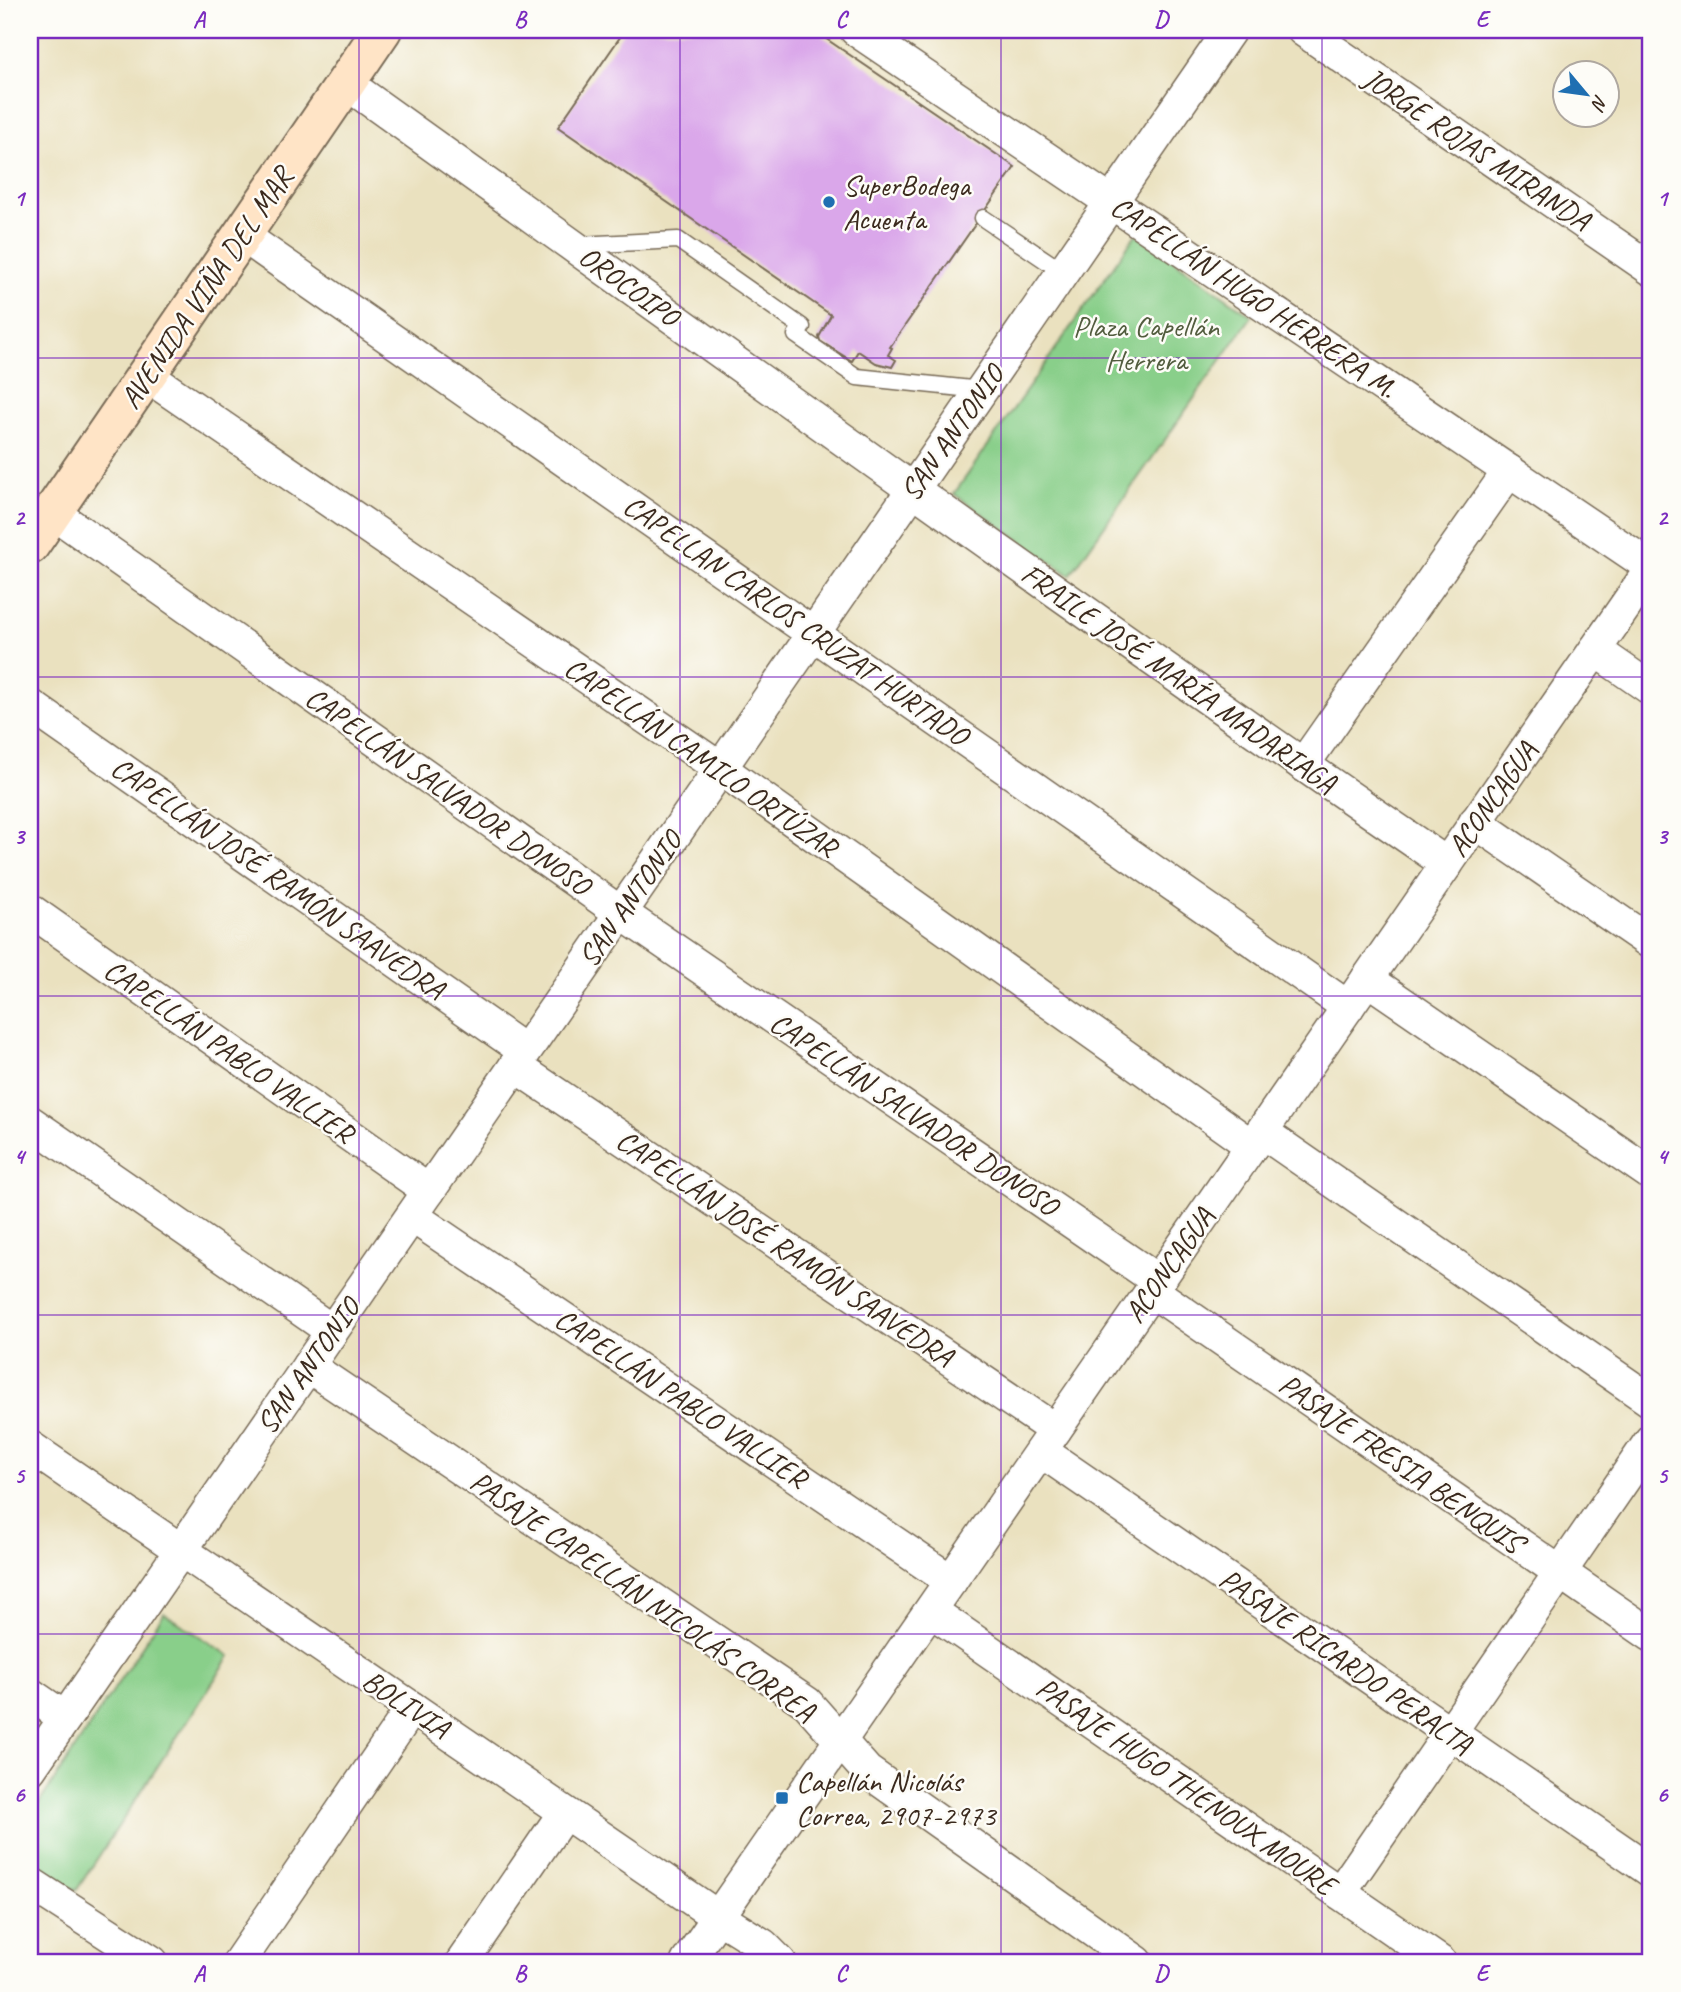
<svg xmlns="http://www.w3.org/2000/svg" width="1681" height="1992" viewBox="0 0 1681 1992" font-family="Caveat,sans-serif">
<rect width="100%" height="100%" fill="#fdfcf7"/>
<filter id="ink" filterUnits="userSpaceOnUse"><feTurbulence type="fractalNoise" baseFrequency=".0143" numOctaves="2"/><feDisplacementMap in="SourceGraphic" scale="14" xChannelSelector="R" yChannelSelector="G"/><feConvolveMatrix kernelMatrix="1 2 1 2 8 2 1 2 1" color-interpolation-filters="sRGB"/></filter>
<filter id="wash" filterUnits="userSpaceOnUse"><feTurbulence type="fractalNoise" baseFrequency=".00686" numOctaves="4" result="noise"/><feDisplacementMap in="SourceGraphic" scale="28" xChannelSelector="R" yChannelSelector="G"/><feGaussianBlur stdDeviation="1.57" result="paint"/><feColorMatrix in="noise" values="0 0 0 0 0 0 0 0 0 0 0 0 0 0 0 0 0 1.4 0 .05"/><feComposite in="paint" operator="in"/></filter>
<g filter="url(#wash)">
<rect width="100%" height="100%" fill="#eae1bf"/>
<!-- green -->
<g fill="#89cf8a" stroke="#627c54" stroke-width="2">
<polygon points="1136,234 1252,316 1070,575 954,494"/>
<polygon points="164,1613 230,1656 76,1891 30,1860 30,1817"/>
</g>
<g id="blocks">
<!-- building -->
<polygon fill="#daa7ea" points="625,30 813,30 1015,167 890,347 892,348 888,355 896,360 892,367 876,363 858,351 852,361 820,341 819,337 831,315 558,127"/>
</g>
</g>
<g filter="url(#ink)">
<use href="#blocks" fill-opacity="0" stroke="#786a56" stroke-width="2"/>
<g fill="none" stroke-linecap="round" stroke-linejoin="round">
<!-- lane casing -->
<g stroke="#786a56" stroke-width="19">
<g id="lane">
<polyline points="983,218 1063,272"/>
<polyline points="578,245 678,240 802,327 796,335 857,377 981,390"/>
</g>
</g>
<!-- street casing -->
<g stroke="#786a56" stroke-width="35">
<g id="street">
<polyline points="856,30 1651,567"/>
<polyline points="1303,30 1651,269"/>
<path d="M 346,83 C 712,345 1076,610 1447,864"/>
<polyline points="242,235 1348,1007"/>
<polyline points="146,375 721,769 1252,1146"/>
<polyline points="52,512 621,913 1158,1281"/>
<polyline points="1595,650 1651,689"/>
<polyline points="30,705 525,1051"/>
<polyline points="1303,765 1509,471"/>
<polyline points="1475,822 1651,943"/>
<polyline points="30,910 429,1191"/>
<polyline points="1367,979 1651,1174"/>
<polyline points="515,1066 1055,1430"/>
<polyline points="30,1122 332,1331"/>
<polyline points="1262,1132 1651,1401"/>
<polyline points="412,1216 951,1581"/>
<polyline points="1152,1291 1651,1635"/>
<polyline points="308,1366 807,1703 867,1771 1137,1962"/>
<polyline points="30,1447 718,1917 763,1945 780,1962"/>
<polyline points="1041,1451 1651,1871"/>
<polyline points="931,1611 1440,1962"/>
<polyline points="30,1694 65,1718"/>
<polyline points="30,1769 1230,30"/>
<polyline points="30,1883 152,1962"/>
<polyline points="1340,1893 1651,1440"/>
<polyline points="239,1962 412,1708"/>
<polyline points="462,1962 564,1813"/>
<polyline points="687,1962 1651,569"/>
</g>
</g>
<!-- secondary casing -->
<g stroke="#786a56" stroke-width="42">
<polyline id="secondary" points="30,545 382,30"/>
</g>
<!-- lane -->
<use href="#lane" stroke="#fff" stroke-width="16"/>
<!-- street -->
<use href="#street" stroke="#fff" stroke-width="32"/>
<!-- secondary -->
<use href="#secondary" stroke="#ffe4c6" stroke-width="38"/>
</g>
</g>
<!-- grid -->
<path fill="none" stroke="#7b2cbf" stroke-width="2" stroke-opacity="0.55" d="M 359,30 L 359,1962M 680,30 L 680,1962M 1001,30 L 1001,1962M 1322,30 L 1322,1962M 30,358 L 1651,358M 30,677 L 1651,677M 30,996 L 1651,996M 30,1315 L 1651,1315M 30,1634 L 1651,1634"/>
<!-- markers -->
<g fill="#1f6fb2" stroke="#fdfcf7" stroke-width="2.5">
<circle cx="829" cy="202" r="7"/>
<rect x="775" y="1791" width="14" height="14" rx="3.5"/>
</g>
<g text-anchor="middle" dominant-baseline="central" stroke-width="5" stroke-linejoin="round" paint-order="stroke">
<!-- street labels -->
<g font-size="30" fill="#3b2a1e" stroke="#fdfcf7">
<text transform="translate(1477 149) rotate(34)">JORGE ROJAS MIRANDA</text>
<text transform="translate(629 286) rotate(36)">OROCOIPO</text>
<text transform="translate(206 288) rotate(-56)">AVENIDA VIÑA DEL MAR</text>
<text transform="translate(1254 297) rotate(34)">CAPELLÁN HUGO HERRERA M.</text>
<text transform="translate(952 433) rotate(-55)">SAN ANTONIO</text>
<text transform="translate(796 620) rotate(35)">CAPELLAN CARLOS CRUZAT HURTADO</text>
<text transform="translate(1179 678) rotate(35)">FRAILE JOSÉ MARÍA MADARIAGA</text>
<text transform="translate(701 757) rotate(35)">CAPELLÁN CAMILO ORTÚZAR</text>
<text transform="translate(448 791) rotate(35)">CAPELLÁN SALVADOR DONOSO</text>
<text transform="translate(1492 799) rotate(-55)">ACONCAGUA</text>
<text transform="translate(278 878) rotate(35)">CAPELLÁN JOSÉ RAMÓN SAAVEDRA</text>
<text transform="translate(630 899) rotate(-55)">SAN ANTONIO</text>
<text transform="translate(229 1051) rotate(35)">CAPELLÁN PABLO VALLIER</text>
<text transform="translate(914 1114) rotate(34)">CAPELLÁN SALVADOR DONOSO</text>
<text transform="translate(785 1248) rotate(34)">CAPELLÁN JOSÉ RAMÓN SAAVEDRA</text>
<text transform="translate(1169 1265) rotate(-55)">ACONCAGUA</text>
<text transform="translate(308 1366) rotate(-55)">SAN ANTONIO</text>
<text transform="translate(681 1398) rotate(34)">CAPELLÁN PABLO VALLIER</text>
<text transform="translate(1401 1463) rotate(35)">PASAJE FRESIA BENQUIS</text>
<text transform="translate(643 1596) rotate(35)">PASAJE CAPELLÁN NICOLÁS CORREA</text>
<text transform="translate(1346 1661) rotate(35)">PASAJE RICARDO PERALTA</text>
<text transform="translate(406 1704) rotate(34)">BOLIVIA</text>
<text transform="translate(1186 1786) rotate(35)">PASAJE HUGO THENOUX MOURE</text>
</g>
<!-- poi labels -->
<g font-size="30" fill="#3b2a1e" stroke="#fdfcf7" text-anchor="start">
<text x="843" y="185">SuperBodega<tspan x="843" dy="34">Acuenta</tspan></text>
<text x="796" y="1781">Capellán Nicolás<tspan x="796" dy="34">Correa, 2907-2973</tspan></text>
</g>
<!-- park labels -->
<g font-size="30" fill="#525c3e" stroke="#fdfcf7">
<text x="1146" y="326">Plaza Capellán<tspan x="1146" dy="34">Herrera</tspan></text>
</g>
</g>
<!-- margin -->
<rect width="1681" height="1992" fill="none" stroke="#fdfcf7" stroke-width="77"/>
<!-- north arrow -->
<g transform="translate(1586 94) rotate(119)"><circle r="33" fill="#fdfcf7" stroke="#afa8a0" stroke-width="2"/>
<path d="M0-5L12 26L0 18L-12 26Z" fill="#1f6fb2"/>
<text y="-10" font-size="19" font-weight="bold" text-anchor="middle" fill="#3b2a1e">N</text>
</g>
<rect x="38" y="38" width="1604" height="1916" fill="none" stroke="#7b2cbf" stroke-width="2.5"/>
<g font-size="23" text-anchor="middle" font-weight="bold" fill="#7b2cbf">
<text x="199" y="27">A</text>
<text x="520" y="27">B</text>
<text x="841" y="27">C</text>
<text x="1161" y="27">D</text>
<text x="1482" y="27">E</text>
<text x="19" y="206">1</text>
<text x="1662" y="206">1</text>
<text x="19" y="525">2</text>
<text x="1662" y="525">2</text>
<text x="19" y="844">3</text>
<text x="1662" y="844">3</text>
<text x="19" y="1164">4</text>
<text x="1662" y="1164">4</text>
<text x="19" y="1483">5</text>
<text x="1662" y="1483">5</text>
<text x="19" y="1802">6</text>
<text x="1662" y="1802">6</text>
<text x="199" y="1981">A</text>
<text x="520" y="1981">B</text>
<text x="841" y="1981">C</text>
<text x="1161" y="1981">D</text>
<text x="1482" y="1981">E</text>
</g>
</svg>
